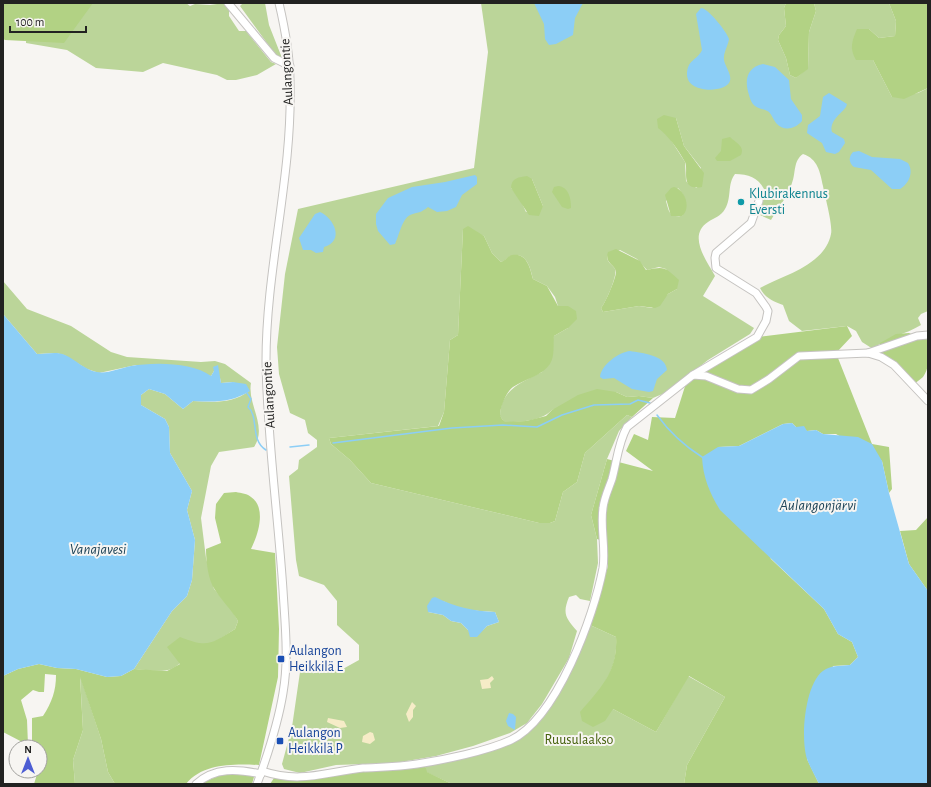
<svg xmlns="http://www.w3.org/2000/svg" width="931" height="787" viewBox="0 0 931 787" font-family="'Alegreya Sans',sans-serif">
<rect width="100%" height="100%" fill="#f7f5f2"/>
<!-- green -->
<g fill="#bbd599" fill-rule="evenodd">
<polygon points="66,3 186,3 190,6 195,4 210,5 224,3 229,10 229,16 239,31 246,31 271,62 276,64 257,75 236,80 227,80 217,75 163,63 143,72 96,68 67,50 26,43 26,40"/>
<polygon points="243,3 265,3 269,25 282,58 278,58 240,6"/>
<path d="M 481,3 L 786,3 L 784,8 L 786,26 L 779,35 L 778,40 L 786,58 L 790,75 L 796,78 L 808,68 L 809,32 L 816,11 L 814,3 L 889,3 L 896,21 L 895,36 L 879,38 L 869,29 L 856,60 L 873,60 L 892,97 L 918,93 L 928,88 L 928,311 L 921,314 L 918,318 L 921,325 C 905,335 888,336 873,349 L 862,342 L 856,331 L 847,326 L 802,331 L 789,321 L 783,305 C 773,301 765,298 760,288 C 784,275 825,265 831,234 C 833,225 825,197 823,186 C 820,172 818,159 803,154 C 793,161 796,173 792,183 C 788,196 778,208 771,220 L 760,215 L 765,191 C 759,178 749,174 735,174 C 727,184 732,198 725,209 C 721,216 714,218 708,222 C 687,236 707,261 715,276 L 703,296 L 754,328 L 750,334 L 708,360 L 667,392 L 653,398 L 639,396 L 627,397 L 616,392 L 552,410 C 540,422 521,421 505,423 L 500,416 C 500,390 522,382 542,372 L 554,336 L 568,328 L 568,306 L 558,306 L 555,297 L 547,286 L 533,279 C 530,268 527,252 512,256 C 508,256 505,261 501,262 L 492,253 L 484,236 L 463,229 L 458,335 L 450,340 L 444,412 L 438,426 L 329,438 L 331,444 L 350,460 L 371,483 L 539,523 L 550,523 L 555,521 L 563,492 L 577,482 L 585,453 L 627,415 L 632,417 L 619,431 L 607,459 L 591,515 L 597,539 L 598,563 L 590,601 L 580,599 L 576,595 L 569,597 C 562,614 566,618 577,631 L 569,658 L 542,704 L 527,723 L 510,733 L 473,746 L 436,756 L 395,763 L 336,765 L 300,773 L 284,769 L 282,764 L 292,727 L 300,672 L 310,667 L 341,670 L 359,660 L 359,645 L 337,625 L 337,601 L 324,585 L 299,576 L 296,560 L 289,476 L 298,469 L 299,460 L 317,447 L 317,440 L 308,433 L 305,420 L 290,413 L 279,374 L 277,347 L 285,274 L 298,209 L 474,168 L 488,52 ZM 676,118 L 684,146 L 701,168 L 697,188 L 690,185 L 686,181 L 685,162 L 667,134 ZM 532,179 L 543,206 L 526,212 L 519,197 L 511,188 ZM 678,188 C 687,198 687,204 682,216 C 669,217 669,212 666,201 ZM 620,250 L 637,259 L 647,270 L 659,267 L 666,269 L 677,289 L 668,294 L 652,308 L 639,306 L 603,312 L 601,308 C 605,304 618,275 615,269 C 612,264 607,263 607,256 ZM 443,601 C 458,610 478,611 495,612 L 499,622 L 487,626 L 483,630 L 468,630 L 461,623 L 451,621 L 443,615 L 428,612 Z"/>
<path d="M 3,281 L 27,309 L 71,326 L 111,352 L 127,357 L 201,362 L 215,361 L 225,364 L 251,383 C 247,404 268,427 254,447 L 219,452 L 211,466 L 201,518 L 206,558 L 214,589 L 231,609 L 238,621 L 235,629 L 212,644 L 197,644 C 172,675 172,672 134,669 L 172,611 L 187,596 L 192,580 L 195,540 L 187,510 L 192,491 L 170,453 L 169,427 L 165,419 L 141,405 L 141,395 L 149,389 L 165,394 L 183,409 L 193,401 C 213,402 232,404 249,391 L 233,382 L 221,383 L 220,378 L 214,371 L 211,376 L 136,365 L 99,373 L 87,369 L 64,355 L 56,353 L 37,354 L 3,314 Z"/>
<path d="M 590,625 L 616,637 C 617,655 614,667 605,682 L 613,709 L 656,732 L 688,676 L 725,697 L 687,765 L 684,784 L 452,784 L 426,772 L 425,765 L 513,741 L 559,693 L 573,667 Z"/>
<polygon points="80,675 101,739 108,772 115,784 75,784 73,760 83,730"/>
</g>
<!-- forest -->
<g fill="#b2d284">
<polygon points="3,3 93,3 64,43 5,40 3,39"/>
<polygon points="786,3 814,3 816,11 809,32 808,69 796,78 790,75 786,58 778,40 779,35 786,26 784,8"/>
<path d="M 889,3 L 928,3 L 928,88 L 904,99 L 892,97 L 873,60 L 856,60 C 849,48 852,41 857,29 L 869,29 L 879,38 L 895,36 L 896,21 Z"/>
<path d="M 664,115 L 676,118 L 684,146 L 704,173 L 702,187 C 679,191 689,170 685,162 C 679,151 668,135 658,128 L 657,119 Z"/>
<path d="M 730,137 C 736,143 745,146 741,155 L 730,161 L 717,161 L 715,158 L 721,151 L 722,139 Z"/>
<path d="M 527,176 L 532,179 L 543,206 L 539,216 L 529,215 L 511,188 C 511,178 519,177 527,176 Z"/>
<path d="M 558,186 C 569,187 571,199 571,208 L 568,209 L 562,207 L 552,192 L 554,187 Z"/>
<path d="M 674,187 C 686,190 691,209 682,216 L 671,216 L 665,195 L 671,188 Z"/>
<path d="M 468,226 L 484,236 L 492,253 L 501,262 C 505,261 508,256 512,255 C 527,252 530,268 533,279 L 547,286 L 558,306 L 568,306 L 576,311 L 577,319 L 568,328 L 554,336 C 553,345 555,356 550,364 C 542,376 525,379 513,387 C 507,391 500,407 500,415 C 501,418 503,420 505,422 L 526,421 L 546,416 L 552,410 L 578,395 L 597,389 L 616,392 L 627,397 L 639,396 L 653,398 L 632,417 L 627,415 L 585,453 L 577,482 L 563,492 L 555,521 L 550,523 L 539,523 L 371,483 L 350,460 L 331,444 L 329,438 L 439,426 L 444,412 L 450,340 L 458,335 L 463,229 Z"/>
<path d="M 616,249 L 640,261 L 646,270 C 665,266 665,267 679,280 L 677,289 L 668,294 L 660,306 L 655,308 L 639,306 L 603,312 L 601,308 C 605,304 616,278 616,272 C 615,264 604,263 608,252 Z"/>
<path d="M 847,326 L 852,336 L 836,353 L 872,444 L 889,447 L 892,489 L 889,493 L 882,461 L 836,434 L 823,434 L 816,430 L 807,431 L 796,427 L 792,423 L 783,424 L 739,446 L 718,447 L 771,559 L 824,609 L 838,634 L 852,642 L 858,657 L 850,665 L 833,666 L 807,759 L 819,784 L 684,784 L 687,765 L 725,697 L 689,676 L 656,732 L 613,709 L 605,721 L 593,727 L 582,721 L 580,712 C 601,688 618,671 616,637 L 590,625 L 608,566 L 606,542 L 597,539 L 591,515 L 607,459 L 653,471 L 626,451 L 634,434 L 648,440 L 652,417 L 675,418 L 687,380 L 757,337 Z"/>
<path d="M 909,333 L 916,336 L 926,336 C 929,347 931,367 923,377 C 920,380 916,382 913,385 L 881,357 L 880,343 L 896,334 Z"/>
<path d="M 236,492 C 241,493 248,494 251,497 C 267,508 258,535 251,549 L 275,553 L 279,629 L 278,677 L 259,765 C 234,764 203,763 186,784 L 115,784 L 108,772 L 101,739 L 80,677 L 83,730 L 73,760 L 75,784 L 34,784 L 38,771 L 40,771 L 40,747 L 32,747 L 32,718 L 43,716 C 52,702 56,691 56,675 L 45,674 L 44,692 L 39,692 L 33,690 L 21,700 L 27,720 L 28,745 L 3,732 L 3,676 L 18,669 L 39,664 L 57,668 L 76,669 L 107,677 L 121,676 L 134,669 L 167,671 L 180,664 L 167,647 L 180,637 C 208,648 211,644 235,629 L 238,621 C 231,609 222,601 215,590 C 208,580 206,561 206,549 L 221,543 L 215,518 L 216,504 L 224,493 Z"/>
<polygon points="928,517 928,591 909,564 900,531 916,530"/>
<polygon points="425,765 427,772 452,784 270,784 274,778 293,779"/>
<polygon points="227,772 251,776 254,777 252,784 200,784"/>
</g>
<!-- sand -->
<g fill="#f6ecc7">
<polygon points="492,676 494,679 490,683 491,688 482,689 480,680 488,679"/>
<polygon points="412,702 416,706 413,710 413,717 409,722 406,714"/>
<polygon points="328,718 344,721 347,727 340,728 327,722"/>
<polygon points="370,732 373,733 375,740 370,744 362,742 363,736"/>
</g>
<!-- water -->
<g fill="#8ccef6">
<polygon points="534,3 583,3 575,18 573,35 556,44 549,45 545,39 544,24"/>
<path d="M 701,8 C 708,8 727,32 729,39 C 728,46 723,53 724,60 C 725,66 732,75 730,81 C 726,93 688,94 687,75 C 687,59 697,61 702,50 L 696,14 Z"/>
<path d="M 763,64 L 775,67 L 789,80 L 791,99 L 802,115 L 802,121 C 795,129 784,132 776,123 C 773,119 772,115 769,112 C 765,109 759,109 755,106 C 752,104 750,99 749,95 C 744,80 747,67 763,64 Z"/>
<path d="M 829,93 L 847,104 L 846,107 C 841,114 829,121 832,132 L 844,139 L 845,143 L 839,152 L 835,154 L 826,152 L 822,143 L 807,133 L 808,125 L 820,116 L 823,97 Z"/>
<path d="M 859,151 L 872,157 L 900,159 L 908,163 C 914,172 909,184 900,189 L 892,189 L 871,170 L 854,167 C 849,163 848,157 853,152 Z"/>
<path d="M 475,175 L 477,177 L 477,184 L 462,195 L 456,207 L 447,211 L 437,212 L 428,207 C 421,213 418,212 410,215 C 402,219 399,236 395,244 L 390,245 L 378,231 L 376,224 L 376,214 L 388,198 L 412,187 L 445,182 Z"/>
<path d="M 320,212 C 334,218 345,241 324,247 L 323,252 L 316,253 L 311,250 L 303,250 L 299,238 L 315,214 Z"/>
<path d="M 3,314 L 37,354 C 46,354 57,351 65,355 C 76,360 85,370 97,372 C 107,374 121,368 131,366 C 153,362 193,362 211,376 L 214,371 L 213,367 L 218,365 L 221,383 L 233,382 L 246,384 L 250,391 C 230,403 215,402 193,401 L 183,409 L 165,394 L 149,389 L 141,395 L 141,405 L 165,419 L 169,427 L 170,453 L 192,491 L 187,510 L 195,540 L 192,580 L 187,596 L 172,611 L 134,669 L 121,676 L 107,677 L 76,669 L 57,668 L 39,664 L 18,669 L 3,676 Z"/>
<path d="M 630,351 C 642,353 666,355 667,370 L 657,379 L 653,391 L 649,392 L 632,389 L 614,378 L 603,379 L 600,377 C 601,365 619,352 630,351 Z"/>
<path d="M 792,423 L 796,427 L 804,426 L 807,431 L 816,430 L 823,434 L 858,437 L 872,444 L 882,461 L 889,493 L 909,564 L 928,591 L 928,784 L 819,784 C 815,776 810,767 807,759 C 800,738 805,679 826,669 C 834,665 842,666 850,665 L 858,657 L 852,642 L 838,634 L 824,609 L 720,510 C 709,492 703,477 702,457 L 718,447 L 739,446 L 783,424 Z"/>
<path d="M 435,597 C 455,607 474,611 495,612 L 499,622 L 487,626 L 477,637 L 470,637 L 468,630 L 461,623 L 451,621 L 443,615 L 428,612 L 427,606 L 432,598 Z"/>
<polygon points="509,713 513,714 516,717 515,730 508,726 506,721"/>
</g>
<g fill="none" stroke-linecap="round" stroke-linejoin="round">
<!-- stream -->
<g stroke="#8ccef6" stroke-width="1.5">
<path d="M 247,393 L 251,399 L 248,407 C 259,416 250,441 266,450"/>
<path d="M 657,415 C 670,433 683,445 702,457"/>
<polyline points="333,443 452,428 503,425 537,427 562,415 594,405 630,404 638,400 650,403"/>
<polyline points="290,447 309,445"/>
</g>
<!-- minor casing -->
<g stroke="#c5c3c0" stroke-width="9">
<g id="minor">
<polyline points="228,3 274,58 290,66"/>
<polyline points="868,353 917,336 928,335"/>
<polyline points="693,375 757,337 766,321 768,311 766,307 756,293 716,268 715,258 716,253 751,223 759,201"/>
<path d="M 262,771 C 301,784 325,772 363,768 C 382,767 399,767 417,764 C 444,760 487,751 511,740 C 557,718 594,616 603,568 C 606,548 600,527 603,508 C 604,498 609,488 612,479 C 617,461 618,443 627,427 L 693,375 L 706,376 L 738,389 L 751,390 L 769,379 L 799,356 L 868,353 L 881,357 L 894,365 L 928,401"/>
<path d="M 196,784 C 215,767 237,769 261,774"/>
<path d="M 257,784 C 268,754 278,724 283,693 C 289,659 285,624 283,590 C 278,514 267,437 266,361 C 266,267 293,175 290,81 C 290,55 285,29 279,3"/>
</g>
</g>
<!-- minor -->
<use href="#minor" stroke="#fff" stroke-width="7"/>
</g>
<!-- markers -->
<circle fill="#0f9aa8" stroke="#f7f5f2" stroke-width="1.5" cx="741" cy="202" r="4"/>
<g fill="#1a4fb4" stroke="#f7f5f2" stroke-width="1.5">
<rect x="277" y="655" width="8" height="8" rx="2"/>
<rect x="276" y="737" width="8" height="8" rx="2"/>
</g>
<g text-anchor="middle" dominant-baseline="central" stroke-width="4" stroke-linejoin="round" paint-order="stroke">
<!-- street labels -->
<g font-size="14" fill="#222221" stroke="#f7f5f2">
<text transform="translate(287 72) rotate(-93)">Aulangontie</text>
<text transform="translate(269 395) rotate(-93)">Aulangontie</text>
</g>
<!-- culture labels -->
<g font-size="14" fill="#0d838f" stroke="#f7f5f2" text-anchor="start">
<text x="749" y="194">Klubirakennus<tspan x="749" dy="16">Eversti</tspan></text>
</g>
<!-- transit labels -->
<g font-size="14" fill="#164399" stroke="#f7f5f2" text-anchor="start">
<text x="289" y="651">Aulangon<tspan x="289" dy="16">Heikkilä E</tspan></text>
<text x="288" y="733">Aulangon<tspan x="288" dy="16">Heikkilä P</tspan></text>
</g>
<!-- park labels -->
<g font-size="14" fill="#45610c" stroke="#f7f5f2">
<text x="579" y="740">Ruusulaakso</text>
</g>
<!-- water labels -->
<g font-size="15" font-style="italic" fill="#1e4458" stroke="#f7f5f2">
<text x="818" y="505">Aulangonjärvi</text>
<text x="98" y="549">Vanajavesi</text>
</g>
</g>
<!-- border -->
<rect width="931" height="787" fill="none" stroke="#222221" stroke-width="8"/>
<!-- north arrow -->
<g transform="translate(28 759)"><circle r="19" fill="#f7f5f2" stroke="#a2a19e"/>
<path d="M0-3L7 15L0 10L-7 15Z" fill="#4d5dd3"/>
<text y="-6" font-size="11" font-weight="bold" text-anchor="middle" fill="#222221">N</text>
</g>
<!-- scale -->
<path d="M10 26v6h76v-6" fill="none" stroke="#222221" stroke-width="2"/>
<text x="16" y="26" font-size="12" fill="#222221" stroke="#f7f5f2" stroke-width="3" paint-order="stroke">100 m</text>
</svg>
